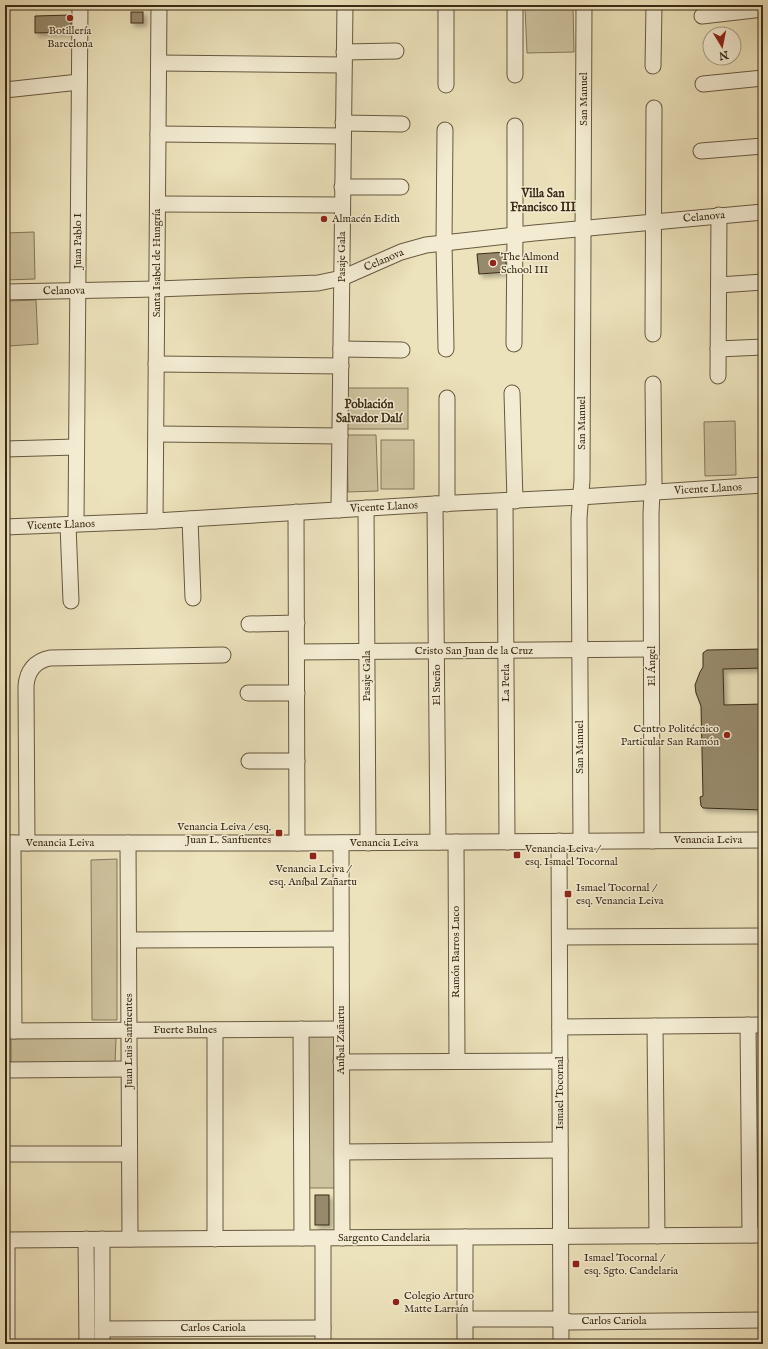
<svg xmlns="http://www.w3.org/2000/svg" width="768" height="1349" viewBox="0 0 768 1349" font-family="'IM FELL English',serif">
<defs>
<filter id="shadow"><feDropShadow dx="3.5" dy="3.5" stdDeviation="2" flood-color="#0004"/></filter>
</defs>
<rect width="100%" height="100%" fill="#ece2bb"/>
<filter id="stains"><feTurbulence type="fractalNoise" baseFrequency=".005" numOctaves="4"/><feColorMatrix values="0 0 0 0 .2 0 0 0 0 .09 0 0 0 0 .02 0 0 0 .5 -.17"/></filter>
<radialGradient id="worn" r=".72"><stop offset=".6" stop-color="#630" stop-opacity="0"/><stop offset="1" stop-color="#630" stop-opacity=".3"/></radialGradient>
<!-- green -->
<g fill="#cec39f" stroke="#84775b">
<polygon points="573,7 574,52 527,53 525,8"/>
<polygon points="34,232 35,279 5,280 5,233"/>
<polygon points="36,300 38,344 9,346 7,301"/>
<rect x="347" y="388" width="61" height="41"/>
<polygon points="735,421 736,475 705,476 704,422"/>
<polygon points="347,435 376,435 378,491 348,492"/>
<rect x="381" y="440" width="33" height="49"/>
<polygon points="117,859 117,1020 92,1020 91,860"/>
<polygon points="752,1032 763,1032 763,1226 758,1226"/>
<polygon points="305,1036 335,1036 335,1188 306,1188"/>
<polygon points="11,1038 116,1038 115,1064 11,1065"/>
</g>
<!-- building -->
<g fill="#978a6c" stroke="#3b2b17" filter="url(#shadow)">
<rect x="131" y="12" width="12" height="11"/>
<polygon points="71,15 71,32 35,33 35,16"/>
<polygon points="506,252 506,272 479,274 477,254"/>
<polygon points="763,649 763,668 723,669 724,705 763,704 763,810 703,808 701,806 700,797 703,796 701,706 696,693 695,685 700,672 703,667 703,653 707,650"/>
<rect x="315" y="1195" width="14" height="30"/>
</g>
<g fill="none" stroke-linecap="round" stroke-linejoin="round">
<!-- minor casing -->
<g stroke="#675940" stroke-width="17">
<g id="minor">
<polyline points="446,5 446,85"/>
<polyline points="515,5 515,75"/>
<polyline points="702,16 763,9"/>
<polyline points="344,52 396,51"/>
<polyline points="159,63 344,65"/>
<polyline points="653,66 654,5"/>
<polyline points="703,84 763,78"/>
<polyline points="5,90 79,82"/>
<polyline points="343,123 402,124"/>
<polyline points="445,130 444,243 446,349"/>
<polyline points="158,134 343,136"/>
<polyline points="701,151 763,146"/>
<polyline points="342,187 401,187"/>
<polyline points="158,204 342,205"/>
<polyline points="719,285 763,282"/>
<polyline points="5,292 157,289 318,283 342,278 401,252 426,245 534,233 763,212"/>
<polyline points="653,334 654,108"/>
<polyline points="514,344 515,234 515,126"/>
<polyline points="341,349 402,350"/>
<polyline points="718,349 763,347"/>
<polyline points="156,364 341,366"/>
<polyline points="718,376 719,215"/>
<polyline points="512,393 515,501"/>
<polyline points="447,398 447,504"/>
<polyline points="156,434 340,436"/>
<polyline points="5,449 76,447"/>
<polyline points="505,501 507,842"/>
<polyline points="435,504 438,842"/>
<polyline points="366,508 368,843"/>
<polyline points="339,510 345,5"/>
<polyline points="296,512 297,843"/>
<polyline points="190,519 193,598"/>
<polyline points="155,521 159,5"/>
<polyline points="76,524 80,5"/>
<polyline points="68,525 71,601"/>
<polyline points="5,527 155,521 435,504 580,497 763,485"/>
<polyline points="249,624 297,623"/>
<polyline points="297,652 651,649"/>
<polyline points="248,693 297,693"/>
<polyline points="249,761 297,761"/>
<polyline points="559,841 561,1344"/>
<polyline points="581,841 579,518 582,480 584,5"/>
<polyline points="652,841 651,514 652,492 654,483 653,384"/>
<polyline points="456,842 457,1061"/>
<polyline points="5,843 297,843 763,840"/>
<polyline points="13,843 14,1031"/>
<path d="M 27,843 L 26,686 C 27,671 35,661 50,658 L 223,655"/>
<polyline points="128,843 130,1239"/>
<polyline points="341,843 342,1238"/>
<polyline points="560,937 763,936"/>
<polyline points="129,940 341,939"/>
<polyline points="748,1025 750,1235"/>
<polyline points="655,1026 657,1236"/>
<polyline points="560,1027 763,1025"/>
<polyline points="301,1029 302,1238"/>
<polyline points="215,1030 215,1239"/>
<polyline points="5,1031 341,1029"/>
<polyline points="341,1062 560,1061"/>
<polyline points="5,1070 129,1069"/>
<polyline points="342,1152 560,1150"/>
<polyline points="5,1154 129,1154"/>
<polyline points="465,1237 465,1344"/>
<polyline points="323,1238 323,1344"/>
<polyline points="86,1239 87,1344"/>
<polyline points="102,1239 102,1344"/>
<polyline points="5,1240 763,1235"/>
<polyline points="7,1240 7,1344"/>
<polyline points="465,1319 553,1319 571,1322 763,1320"/>
<polyline points="102,1329 323,1328"/>
</g>
</g>
<!-- minor -->
<use href="#minor" stroke="#f3ecd3" stroke-width="15"/>
</g>
<!-- markers -->
<g fill="#8f2418" stroke="#f3ecd3" stroke-width="1.5">
<circle cx="70" cy="18" r="4"/>
<circle cx="324" cy="219" r="4"/>
<circle cx="493" cy="263" r="4"/>
<circle cx="727" cy="735" r="4"/>
<rect x="275" y="829" width="8" height="8" rx="2"/>
<rect x="513" y="851" width="8" height="8" rx="2"/>
<rect x="309" y="852" width="8" height="8" rx="2"/>
<rect x="564" y="890" width="8" height="8" rx="2"/>
<rect x="572" y="1260" width="8" height="8" rx="2"/>
<circle cx="396" cy="1302" r="4"/>
</g>
<g text-anchor="middle" dominant-baseline="central" stroke-width="3" stroke-linejoin="round" paint-order="stroke">
<!-- poi labels -->
<g font-size="11" fill="#3b2b17" stroke="#f3ecd3" text-anchor="start">
<text x="70" y="31" text-anchor="middle">Botillería<tspan x="70" dy="13">Barcelona</tspan></text>
<text x="332" y="219">Almacén Edith</text>
<text x="501" y="257">The Almond<tspan x="501" dy="13">School III</tspan></text>
<text x="719" y="729" text-anchor="end">Centro Politécnico<tspan x="719" dy="13">Particular San Ramón</tspan></text>
<text x="271" y="827" text-anchor="end">Venancia Leiva / esq.<tspan x="271" dy="13">Juan L. Sanfuentes</tspan></text>
<text x="525" y="849">Venancia Leiva /<tspan x="525" dy="13">esq. Ismael Tocornal</tspan></text>
<text x="313" y="869" text-anchor="middle">Venancia Leiva /<tspan x="313" dy="13">esq. Aníbal Zañartu</tspan></text>
<text x="576" y="888">Ismael Tocornal /<tspan x="576" dy="13">esq. Venancia Leiva</tspan></text>
<text x="584" y="1258">Ismael Tocornal /<tspan x="584" dy="13">esq. Sgto. Candelaria</tspan></text>
<text x="404" y="1296">Colegio Arturo<tspan x="404" dy="13">Matte Larraín</tspan></text>
</g>
<!-- street labels -->
<g font-size="11" fill="#3b2b17" stroke="#f3ecd3">
<text transform="translate(584 99) rotate(-90)">San Manuel</text>
<text transform="translate(704 217) rotate(-5)">Celanova</text>
<text transform="translate(78 241) rotate(-90)">Juan Pablo I</text>
<text transform="translate(342 257) rotate(-90)">Pasaje Gala</text>
<text transform="translate(384 260) rotate(-23)">Celanova</text>
<text transform="translate(157 263) rotate(-90)">Santa Isabel de Hungría</text>
<text transform="translate(64 291) rotate(-1)">Celanova</text>
<text transform="translate(582 423) rotate(-90)">San Manuel</text>
<text transform="translate(708 489) rotate(-3)">Vicente Llanos</text>
<text transform="translate(384 507) rotate(-3)">Vicente Llanos</text>
<text transform="translate(61 525) rotate(-2)">Vicente Llanos</text>
<text x="474" y="651">Cristo San Juan de la Cruz</text>
<text transform="translate(652 666) rotate(-90)">El Ángel</text>
<text transform="translate(367 676) rotate(-90)">Pasaje Gala</text>
<text transform="translate(506 683) rotate(-90)">La Perla</text>
<text transform="translate(437 685) rotate(-90)">El Sueño</text>
<text transform="translate(580 747) rotate(-90)">San Manuel</text>
<text x="708" y="840">Venancia Leiva</text>
<text x="60" y="843">Venancia Leiva</text>
<text x="384" y="843">Venancia Leiva</text>
<text transform="translate(456 952) rotate(-90)">Ramón Barros Luco</text>
<text x="185" y="1030">Fuerte Bulnes</text>
<text transform="translate(341 1040) rotate(-90)">Aníbal Zañartu</text>
<text transform="translate(129 1041) rotate(-90)">Juan Luis Sanfuentes</text>
<text transform="translate(560 1093) rotate(-90)">Ismael Tocornal</text>
<text x="384" y="1238">Sargento Candelaria</text>
<text x="614" y="1321">Carlos Cariola</text>
<text x="213" y="1328">Carlos Cariola</text>
</g>
<!-- neighbourhood labels -->
<g font-size="12" font-weight="bold" fill="#3b2b17" stroke="#f3ecd3">
<text x="543" y="193">Villa San<tspan x="543" dy="14">Francisco III</tspan></text>
<text x="369" y="404">Población<tspan x="369" dy="14">Salvador Dalí</tspan></text>
</g>
</g>
<!-- margin -->
<rect width="768" height="1349" fill="none" stroke="#ece2bb" stroke-width="20"/>
<rect x="6" y="6" width="756" height="1337" fill="none" stroke="#3b2b17" stroke-width="2"/>
<rect x="10" y="10" width="748" height="1329" fill="none" stroke="#3b2b17"/>
<!-- north arrow -->
<g transform="translate(722 46) rotate(170)"><circle r="19" fill="#f3ecd3" stroke="#a99f88"/>
<path d="M0-3L7 15L0 10L-7 15Z" fill="#8f2418"/>
<text y="-6" font-size="11" font-weight="bold" text-anchor="middle" fill="#3b2b17">N</text>
</g>
<rect width="100%" height="100%" filter="url(#stains)"/>
<rect width="100%" height="100%" fill="url(#worn)"/>
</svg>
